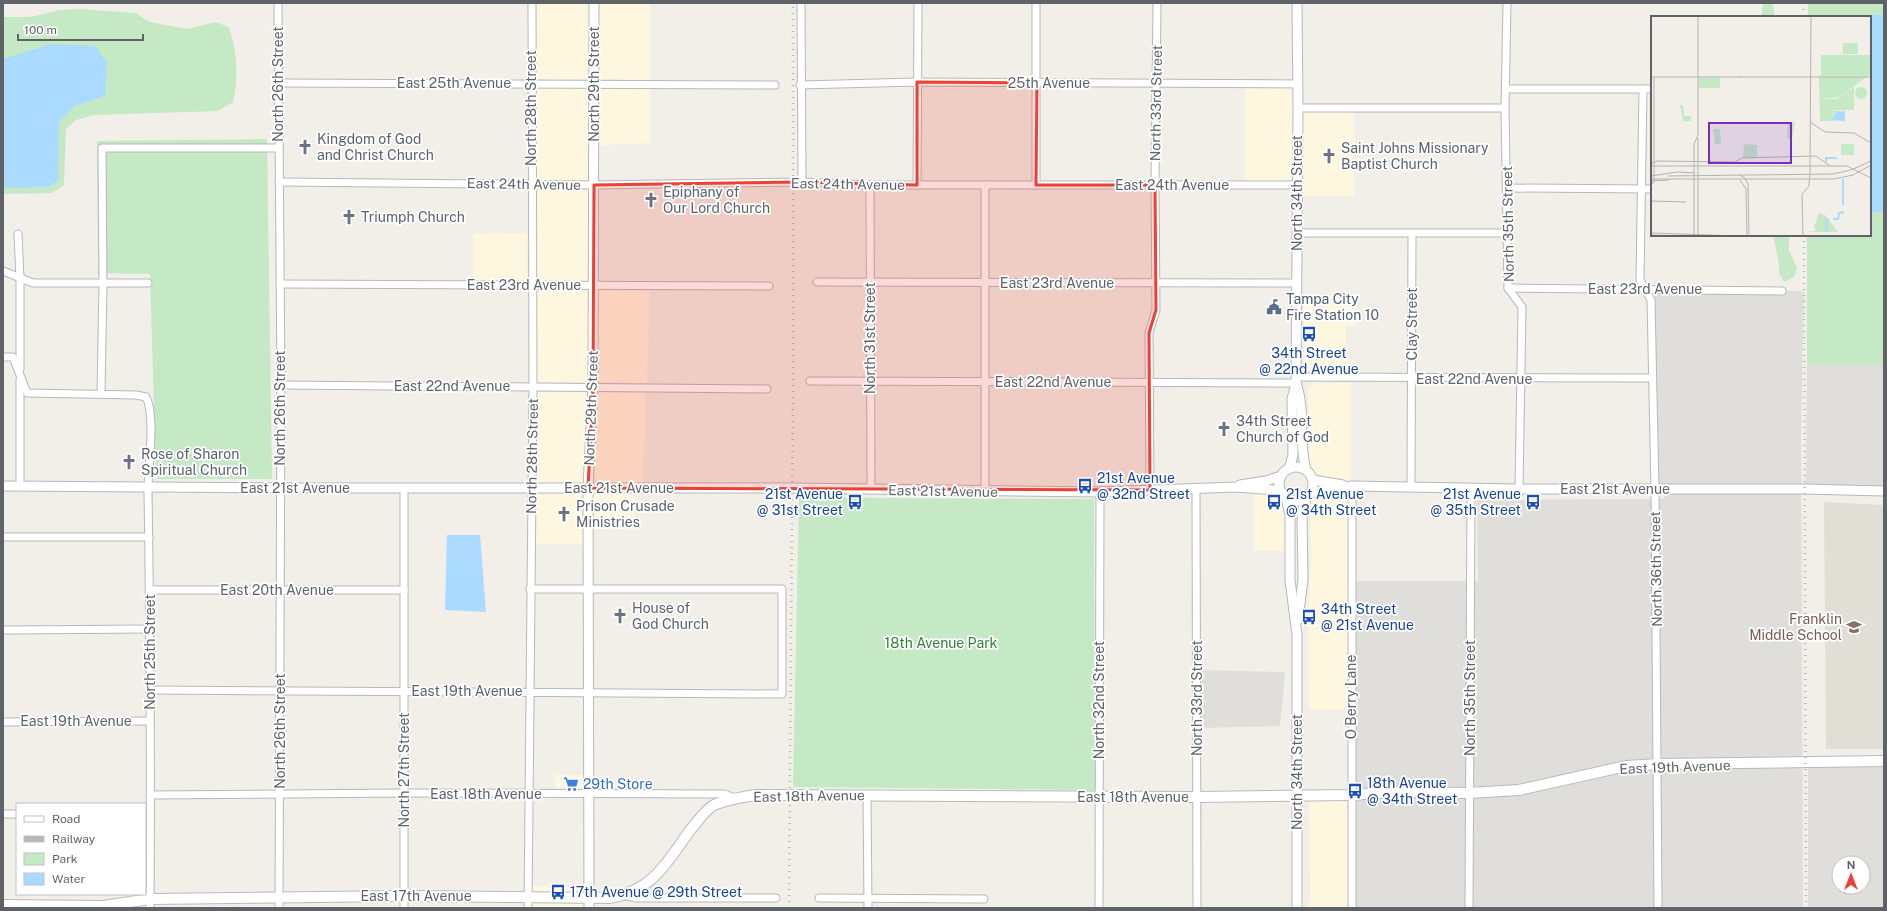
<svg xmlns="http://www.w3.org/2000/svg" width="1887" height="911" viewBox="0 0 1887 911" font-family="'Public Sans',sans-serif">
<rect width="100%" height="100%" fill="#f1efe8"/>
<!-- commercial -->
<g fill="#fef7e0">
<polygon points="536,3 589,3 590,79 536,79"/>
<polygon points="598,3 650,3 650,80 598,79"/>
<polygon points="1245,85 1294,85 1296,184 1245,184"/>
<polygon points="536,88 590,89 589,180 535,180"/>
<polygon points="598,89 650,89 650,143 598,145"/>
<polygon points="1302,113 1354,113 1354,196 1301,196"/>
<polygon points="535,189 589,190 589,281 536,280"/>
<polygon points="527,233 527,280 473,280 473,234"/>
<polygon points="536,290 589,290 589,382 537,382"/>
<polygon points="598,290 650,291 647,383 597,382"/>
<polygon points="1304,299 1356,299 1355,325 1346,326 1347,372 1312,371 1307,370 1304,366"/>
<polygon points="1313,383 1351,383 1350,710 1309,710 1308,621 1311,549 1308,389"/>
<polygon points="537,392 589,392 584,483 535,483"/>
<polygon points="597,392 646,393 643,483 593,483"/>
<rect x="531" y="488" width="55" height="56"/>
<polygon points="589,488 635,489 635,523 588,523"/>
<polygon points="1254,490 1267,492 1281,498 1285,508 1289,551 1254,551"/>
<rect x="555" y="775" width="32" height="18"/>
<polygon points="1309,796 1351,797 1352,908 1310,908"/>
<polygon points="529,886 587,887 588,908 529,908"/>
</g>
<!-- industrial -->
<g fill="#e0deda" fill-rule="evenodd">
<polygon points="1653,291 1804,291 1801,440 1803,908 1355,908 1356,581 1478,581 1477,500 1664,499 1664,485 1658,485"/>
<polygon points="1807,364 1884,365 1884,486 1806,486"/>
<polygon points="1198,670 1285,672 1280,726 1198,728"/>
<path d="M 1808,763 L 1884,763 L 1884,908 L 1808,908 ZM 1839,863 L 1863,863 L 1863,887 L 1839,887 Z"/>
</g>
<!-- education -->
<polygon fill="#e1ded6" points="1824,502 1884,505 1884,749 1826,749"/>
<!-- green -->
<g fill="#c5e8c5">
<polygon points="1764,3 1772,3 1775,17 1762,17 1762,8"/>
<polygon points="1808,3 1884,3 1884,365 1807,364 1807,235 1870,235 1870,17 1808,17"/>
<path d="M 79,9 L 135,13 L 150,22 L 187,29 L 215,22 L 229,27 C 237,52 239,77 233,102 L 218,111 L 94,115 L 76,120 L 66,129 L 64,185 L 52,193 L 3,194 L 3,17 L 31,17 L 59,10 Z"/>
<polygon points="267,139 272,479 158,479 156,474 150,274 98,273 97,141"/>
<polygon points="1773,235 1789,235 1789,250 1797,268 1794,277 1784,282 1779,273 1779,264"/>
<polygon points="799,496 881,498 1094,499 1095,790 793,787"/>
</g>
<!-- water -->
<g fill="#aadaff">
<polygon points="1873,15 1884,15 1884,211 1870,213 1870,17 1859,17"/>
<polygon points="50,44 95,46 107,63 105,96 74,106 59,122 58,181 48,187 3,188 3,59"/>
<polygon points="447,535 480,535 486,612 445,610"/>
</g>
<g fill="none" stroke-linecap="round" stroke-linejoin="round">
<!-- minor casing -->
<g stroke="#b5b8bc" stroke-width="9">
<g id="minor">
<polyline points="278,3 281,385 279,908"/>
<polyline points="801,3 802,182"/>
<polyline points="1507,3 1505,108 1508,288 1522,307 1519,489"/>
<polyline points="278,83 775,85"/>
<polyline points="800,85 917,82 1298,84"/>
<polyline points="1506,89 1652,89"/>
<polyline points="1643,89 1640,280 1651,300 1655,489 1658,908"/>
<polyline points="1298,108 1505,108"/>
<polyline points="279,182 594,185 802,182 870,185 1297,185"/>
<polyline points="870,185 871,490"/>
<polyline points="917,185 918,3"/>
<polyline points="985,185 985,492"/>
<polyline points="1036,185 1036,3"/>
<polyline points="1507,188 1652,189"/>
<polyline points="1297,233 1508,233"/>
<polyline points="18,234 20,278 20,369"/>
<polyline points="3,271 33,283 148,283"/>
<polyline points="817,282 1297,283"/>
<polyline points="280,284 769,286"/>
<polyline points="1508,288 1782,291"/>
<path d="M 3,357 L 13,357 L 27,393 L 136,395 L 146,397 C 156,416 148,467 148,490 C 150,629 151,769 150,908"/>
<polyline points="1296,377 1652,378"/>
<polyline points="20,380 20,486"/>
<polyline points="810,381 1296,383"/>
<polyline points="281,385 767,389"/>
<polyline points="101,393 103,283 102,148 279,148"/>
<polyline points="404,488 404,908"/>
<polyline points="1196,488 1197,908"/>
<polyline points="1411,488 1412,233"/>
<polyline points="1150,490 1149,333 1156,310 1155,185 1157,3"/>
<polyline points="3,537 149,537"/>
<polyline points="150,590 404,590"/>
<polyline points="3,630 150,629"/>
<polyline points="151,690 782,694 782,589 530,589"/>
<polyline points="3,722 150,721"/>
<polyline points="150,795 404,793 725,794 734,798"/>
<polyline points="867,795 868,908"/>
<polyline points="3,814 17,814"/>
<polyline points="623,895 636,898 776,898"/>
<polyline points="819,898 984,899"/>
<polyline points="528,908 533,387 532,3"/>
<polyline points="1099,908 1100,492"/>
<polyline points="1352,908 1352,486"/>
<polyline points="1469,908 1471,488"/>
</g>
</g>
<!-- tertiary casing -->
<g stroke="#b5b8bc" stroke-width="11">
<g id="tertiary">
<path d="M 1296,383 C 1306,412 1298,441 1306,470"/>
<circle cx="1296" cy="484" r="17"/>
<polyline points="1289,469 1293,455 1292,399 1296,383 1298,108 1297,3"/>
<polyline points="1313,480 1343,485"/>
<polyline points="1240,485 1266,481 1281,476"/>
<polyline points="3,486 280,488 791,488 1100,492 1236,487 1274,490 1281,493"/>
<polyline points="1311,493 1352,486 1519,489 1804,489 1884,491"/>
<polyline points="1286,498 1290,515 1290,580 1297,635 1297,908"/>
<polyline points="1298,620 1303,579 1302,513 1306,499"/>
<polyline points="589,908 588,488 593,387 594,3"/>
</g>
</g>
<!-- secondary casing -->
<g stroke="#b6babf" stroke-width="12">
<path id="secondary" d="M 3,905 L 103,906 L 150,899 L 404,896 L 610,898 C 654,890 667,862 691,829 C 698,821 705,810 714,805 C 727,799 742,797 756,795 L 1197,797 L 1351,795 L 1389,792 L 1469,793 L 1519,790 L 1626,766 L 1659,764 L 1884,761"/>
</g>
<!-- minor -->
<use href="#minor" stroke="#fff" stroke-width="7"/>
<!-- tertiary -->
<use href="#tertiary" stroke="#fff" stroke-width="9"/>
<!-- secondary -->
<use href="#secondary" stroke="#fff" stroke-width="10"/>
<!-- rail -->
<g stroke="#b6b7b8" stroke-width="2.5" stroke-dasharray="1 5" stroke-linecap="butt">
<polyline points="1803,3 1804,17"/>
<polyline points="1804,235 1806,908"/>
<polyline points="789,908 793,383 793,3"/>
</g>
</g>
<!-- marked area -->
<path fill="#ea4335" fill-opacity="0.2" stroke="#ea4335" stroke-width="3" stroke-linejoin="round" d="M 917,82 L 1037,83 L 1036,185 L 1155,185 L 1156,310 L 1149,333 L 1150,490 L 588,488 L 593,387 L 594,185 L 802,182 L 917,185 Z"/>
<!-- icons -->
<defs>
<g id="church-bare" transform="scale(1.2)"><path d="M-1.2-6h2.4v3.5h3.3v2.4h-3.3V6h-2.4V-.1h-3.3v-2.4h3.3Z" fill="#6b7280" stroke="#fff" stroke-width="2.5" paint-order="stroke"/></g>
<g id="civic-bare" transform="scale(1.2)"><path d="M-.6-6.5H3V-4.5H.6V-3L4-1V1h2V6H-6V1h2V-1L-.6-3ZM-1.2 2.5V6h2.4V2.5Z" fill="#5c6f8a" stroke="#fff" stroke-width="2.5" paint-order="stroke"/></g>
<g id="bus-bare" transform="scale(1.2)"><path d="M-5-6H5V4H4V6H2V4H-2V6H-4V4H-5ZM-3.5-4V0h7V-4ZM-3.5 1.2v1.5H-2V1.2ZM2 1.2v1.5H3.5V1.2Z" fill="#1a4fb4" stroke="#fff" stroke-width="2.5" paint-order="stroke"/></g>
<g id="school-bare" transform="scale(1.2)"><path d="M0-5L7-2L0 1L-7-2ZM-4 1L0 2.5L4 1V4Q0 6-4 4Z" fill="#8d6e63" stroke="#fff" stroke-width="2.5" paint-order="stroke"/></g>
<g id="supermarket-bare" transform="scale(1.2)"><path d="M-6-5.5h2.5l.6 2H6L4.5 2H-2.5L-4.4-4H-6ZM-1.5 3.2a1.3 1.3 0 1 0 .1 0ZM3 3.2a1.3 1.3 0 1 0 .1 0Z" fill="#3f7fe0" stroke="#fff" stroke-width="2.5" paint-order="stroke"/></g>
</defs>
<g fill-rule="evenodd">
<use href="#church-bare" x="305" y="147"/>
<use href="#church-bare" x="1329" y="156"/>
<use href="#church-bare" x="651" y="200"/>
<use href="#church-bare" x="349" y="217"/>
<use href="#civic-bare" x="1274" y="307"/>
<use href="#bus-bare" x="1309" y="334"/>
<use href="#church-bare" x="1224" y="429"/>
<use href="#church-bare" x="129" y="462"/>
<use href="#bus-bare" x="1085" y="486"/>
<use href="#bus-bare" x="855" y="502"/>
<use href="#bus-bare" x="1274" y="502"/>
<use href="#bus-bare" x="1533" y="502"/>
<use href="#church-bare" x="564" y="514"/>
<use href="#church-bare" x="620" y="616"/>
<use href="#bus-bare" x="1309" y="617"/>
<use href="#school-bare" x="1854" y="627"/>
<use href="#supermarket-bare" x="571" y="784"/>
<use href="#bus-bare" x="1355" y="791"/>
<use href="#bus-bare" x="558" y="892"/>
</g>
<g text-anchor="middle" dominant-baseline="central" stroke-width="3.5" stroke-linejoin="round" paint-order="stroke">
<!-- street labels -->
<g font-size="14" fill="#5f6368" stroke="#fff">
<text x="454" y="83">East 25th Avenue</text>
<text x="1049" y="83">25th Avenue</text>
<text transform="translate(278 84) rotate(-90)">North 26th Street</text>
<text transform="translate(594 84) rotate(-90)">North 29th Street</text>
<text transform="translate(1156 103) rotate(-89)">North 33rd Street</text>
<text transform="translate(531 108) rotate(-90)">North 28th Street</text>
<text transform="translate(524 184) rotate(1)">East 24th Avenue</text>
<text transform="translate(848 184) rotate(1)">East 24th Avenue</text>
<text x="1172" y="185">East 24th Avenue</text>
<text transform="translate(1297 193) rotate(-90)">North 34th Street</text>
<text transform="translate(1508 224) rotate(-91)">North 35th Street</text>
<text x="1057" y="283">East 23rd Avenue</text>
<text x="524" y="285">East 23rd Avenue</text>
<text x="1645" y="289">East 23rd Avenue</text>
<text transform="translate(1412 324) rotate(-90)">Clay Street</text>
<text transform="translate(870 338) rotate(-90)">North 31st Street</text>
<text x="1474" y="379">East 22nd Avenue</text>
<text x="1053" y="382">East 22nd Avenue</text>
<text x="452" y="386">East 22nd Avenue</text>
<text transform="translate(280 408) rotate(-90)">North 26th Street</text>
<text transform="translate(591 408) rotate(-88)">North 29th Street</text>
<text transform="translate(532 456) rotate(-89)">North 28th Street</text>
<text x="295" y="488">East 21st Avenue</text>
<text x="619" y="488">East 21st Avenue</text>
<text x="1615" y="489">East 21st Avenue</text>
<text transform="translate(943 491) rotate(1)">East 21st Avenue</text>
<text transform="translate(1656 569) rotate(-91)">North 36th Street</text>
<text x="277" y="590">East 20th Avenue</text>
<text transform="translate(150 652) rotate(-90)">North 25th Street</text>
<text x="467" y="691">East 19th Avenue</text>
<text transform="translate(1351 697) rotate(-90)">O Berry Lane</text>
<text transform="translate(1197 698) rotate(-90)">North 33rd Street</text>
<text transform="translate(1470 698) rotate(-90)">North 35th Street</text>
<text transform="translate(1099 700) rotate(-90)">North 32nd Street</text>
<text x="76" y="721">East 19th Avenue</text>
<text transform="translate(280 731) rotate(-90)">North 26th Street</text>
<text transform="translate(1675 767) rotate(-2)">East 19th Avenue</text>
<text transform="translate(404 770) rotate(-90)">North 27th Street</text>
<text transform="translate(1297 772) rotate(-90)">North 34th Street</text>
<text x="486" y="794">East 18th Avenue</text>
<text transform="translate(809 796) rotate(-1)">East 18th Avenue</text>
<text x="1133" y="797">East 18th Avenue</text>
<text x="416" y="896">East 17th Avenue</text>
</g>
<!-- worship labels -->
<g font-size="14" fill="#5b616d" stroke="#fff" text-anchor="start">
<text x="317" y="139">Kingdom of God<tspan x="317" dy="16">and Christ Church</tspan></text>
<text x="1341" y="148">Saint Johns Missionary<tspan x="1341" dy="16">Baptist Church</tspan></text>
<text x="663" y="192">Epiphany of<tspan x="663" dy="16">Our Lord Church</tspan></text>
<text x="361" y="217">Triumph Church</text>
<text x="1236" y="421">34th Street<tspan x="1236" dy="16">Church of God</tspan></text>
<text x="141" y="454">Rose of Sharon<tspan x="141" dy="16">Spiritual Church</tspan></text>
<text x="576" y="506">Prison Crusade<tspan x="576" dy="16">Ministries</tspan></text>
<text x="632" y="608">House of<tspan x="632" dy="16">God Church</tspan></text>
</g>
<!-- service labels -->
<g font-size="14" fill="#4e5e75" stroke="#fff" text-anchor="start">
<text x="1286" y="299">Tampa City<tspan x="1286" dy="16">Fire Station 10</tspan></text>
</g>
<!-- transit labels -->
<g font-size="14" fill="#164399" stroke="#fff" text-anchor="start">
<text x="1309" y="353" text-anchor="middle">34th Street<tspan x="1309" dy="16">@ 22nd Avenue</tspan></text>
<text x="1097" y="478">21st Avenue<tspan x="1097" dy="16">@ 32nd Street</tspan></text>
<text x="843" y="494" text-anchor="end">21st Avenue<tspan x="843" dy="16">@ 31st Street</tspan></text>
<text x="1286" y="494">21st Avenue<tspan x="1286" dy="16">@ 34th Street</tspan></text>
<text x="1521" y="494" text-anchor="end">21st Avenue<tspan x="1521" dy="16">@ 35th Street</tspan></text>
<text x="1321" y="609">34th Street<tspan x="1321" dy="16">@ 21st Avenue</tspan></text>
<text x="1367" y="783">18th Avenue<tspan x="1367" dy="16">@ 34th Street</tspan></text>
<text x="570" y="892">17th Avenue @ 29th Street</text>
</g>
<!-- education labels -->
<g font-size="14" fill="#785e54" stroke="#fff" text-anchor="end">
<text x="1842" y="619">Franklin<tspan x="1842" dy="16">Middle School</tspan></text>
</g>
<!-- park labels -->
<g font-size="14" fill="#348238" stroke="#fff">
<text x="941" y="643">18th Avenue Park</text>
</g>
<!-- shop labels -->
<g font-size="14" fill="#366cbe" stroke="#fff" text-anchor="start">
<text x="583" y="784">29th Store</text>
</g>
</g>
<!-- overview -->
<g transform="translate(1651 16)">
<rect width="220" height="220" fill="#f1efe8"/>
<path d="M 192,27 L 207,27 L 207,38 L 192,38 ZM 170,39 L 220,39 L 220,58 L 217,60 L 170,60 ZM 48,61 L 69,62 L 69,72 L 48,72 ZM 168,61 L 215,61 L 188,81 L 169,83 L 186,83 L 203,71 L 203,94 L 174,94 L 194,95 L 194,97 L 192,95 L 182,97 L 182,103 L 178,104 L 185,105 L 169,105 ZM204 77a6 6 0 1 1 12 0a6 6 0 1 1-12 0ZM 29,89 L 32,89 L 33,100 L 40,100 L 40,105 L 32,105 ZM 137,106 L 144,106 L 141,123 L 137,123 L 136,119 ZM 62,113 L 69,113 L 70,128 L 64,128 ZM 93,128 L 106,129 L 106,141 L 92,141 ZM 190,128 L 203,128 L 203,139 L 190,139 ZM 168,197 L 174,199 L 187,216 L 152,216 L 165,215 L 163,211 Z" fill="#c5e8c5"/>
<path d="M 194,95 L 194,105 L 178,104 L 182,103 L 183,97 Z" fill="#aadaff"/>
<path fill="none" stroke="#aadaff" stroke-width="2" d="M 175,146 L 175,142 L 186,142M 192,189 L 192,163M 182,203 L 187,203 L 188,197 L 193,196M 176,216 L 175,204 L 178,203"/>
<path fill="none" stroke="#b3b3b1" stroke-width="1" d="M 0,61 L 91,61M 89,61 L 109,61M 109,61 L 220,61M 47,68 L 47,0M 159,106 L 174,116 L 203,117 L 220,127M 0,148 L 6,145 L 84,146 L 91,142 L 165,140 L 179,150M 0,150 L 196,150 L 220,162M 88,159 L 94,162 L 97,168 L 98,218M 0,160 L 26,156 L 44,157M 17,160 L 182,158 L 200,154 L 220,145M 0,163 L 183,163 L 202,159 L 220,149M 89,164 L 95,173 L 96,220M 0,165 L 18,164M 0,169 L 3,166 L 3,61M 0,185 L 35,186M 0,217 L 88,220M 0,219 L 26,220M 43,220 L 43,128 L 47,119 L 47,67M 47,220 L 47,122M 137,220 L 151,220M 152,220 L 151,178 L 158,170 L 159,156 L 160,0"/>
<path fill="#7b2cbf" fill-opacity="0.15" stroke="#7b2cbf" stroke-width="2" d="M 58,107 L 140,107 L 140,147 L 58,147 Z"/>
<rect width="220" height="220" fill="none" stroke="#5f6368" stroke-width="2"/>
</g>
<!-- border -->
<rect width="1887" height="911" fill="none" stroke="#5f6368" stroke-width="8"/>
<!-- legend -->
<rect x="16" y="803" width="130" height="92" fill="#ffffff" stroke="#bfc1c3"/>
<rect x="24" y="816" width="20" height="6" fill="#ffffff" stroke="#bfc1c3"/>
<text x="52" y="823" font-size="12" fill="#5f6368">Road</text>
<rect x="24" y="836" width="20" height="6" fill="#b6b7b8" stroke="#bfc1c3"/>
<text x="52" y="843" font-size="12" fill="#5f6368">Railway</text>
<rect x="24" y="853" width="20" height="12" fill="#c5e8c5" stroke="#bfc1c3"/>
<text x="52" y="863" font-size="12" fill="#5f6368">Park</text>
<rect x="24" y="873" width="20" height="12" fill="#aadaff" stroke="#bfc1c3"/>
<text x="52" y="883" font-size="12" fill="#5f6368">Water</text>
<!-- north arrow -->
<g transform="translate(1851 875)"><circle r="19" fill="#ffffff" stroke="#bfc1c3"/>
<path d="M0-3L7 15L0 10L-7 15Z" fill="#ea4335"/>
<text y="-6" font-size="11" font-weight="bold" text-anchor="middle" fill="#5f6368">N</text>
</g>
<!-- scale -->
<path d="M18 34v6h125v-6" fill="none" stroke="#5f6368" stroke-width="2"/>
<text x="24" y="34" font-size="12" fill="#5f6368" stroke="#ffffff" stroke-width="3" paint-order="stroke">100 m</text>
</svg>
